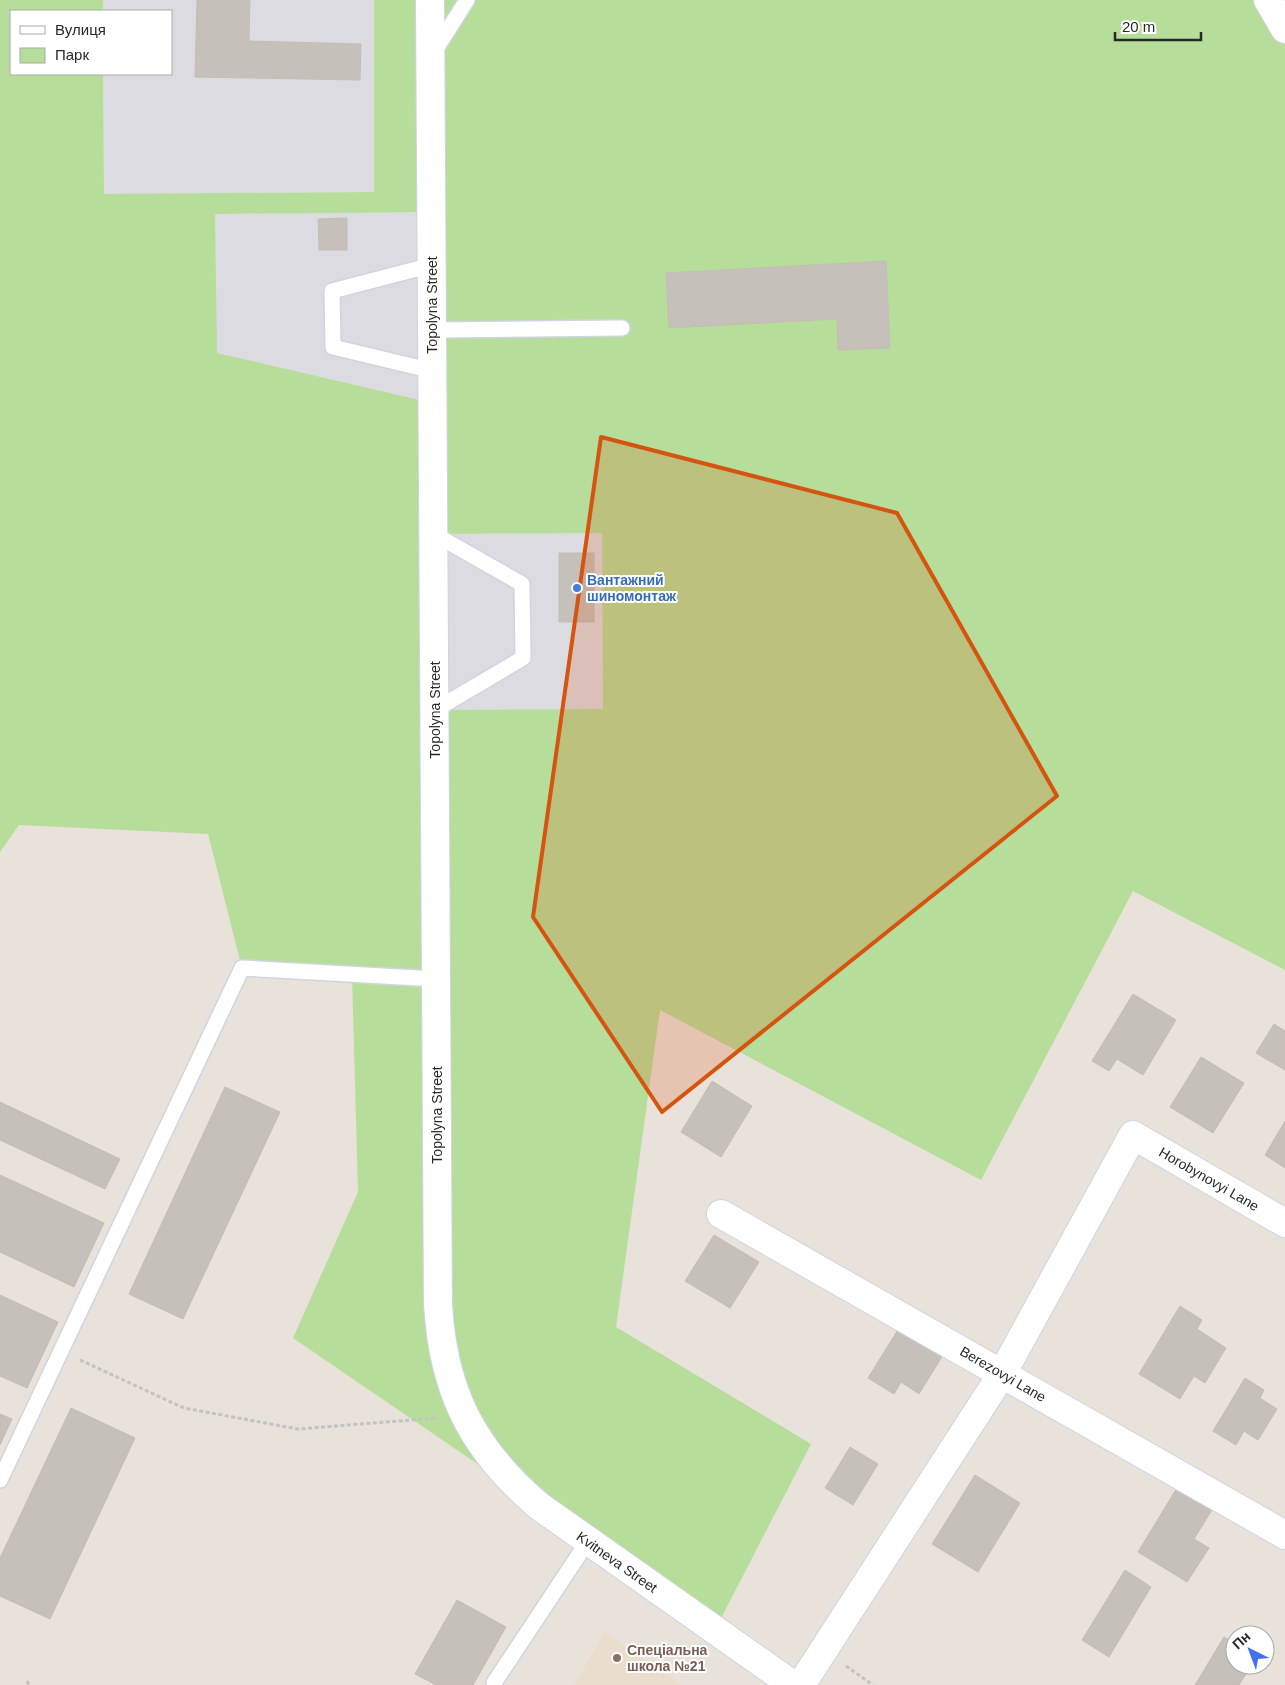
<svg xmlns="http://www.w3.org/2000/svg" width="1285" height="1685" viewBox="0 0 1285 1685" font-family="Helvetica,sans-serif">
<rect width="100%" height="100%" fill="#e9e2da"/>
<!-- industrial -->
<g fill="#dcdbe2">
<polygon points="103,0 374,0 375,192 104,194 103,74 171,74 171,11 103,11"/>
<polygon points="432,212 433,404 216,353 215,214"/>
<polygon points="602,533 603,709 435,710 434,534"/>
</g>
<!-- education -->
<polygon fill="#eaddcb" points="605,1632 681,1685 574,1685"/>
<!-- green -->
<path fill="#b6dd9a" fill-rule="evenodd" d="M 0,0 L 103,0 L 103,11 L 11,11 L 11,74 L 103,74 L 104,194 L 374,192 L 374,0 L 1285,0 L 1285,970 L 1133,891 L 981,1180 L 660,1010 L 616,1327 L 811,1444 L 715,1630 L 539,1506 L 293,1338 L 358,1192 L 352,975 L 242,968 L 208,834 L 19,825 L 0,852 ZM 432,212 L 432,403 L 217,353 L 215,214 ZM 602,533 L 603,709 L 435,710 L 434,534 Z"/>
<!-- building -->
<g fill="#c5c0b9" stroke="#c4bdb4">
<polygon points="197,0 250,0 249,41 361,44 360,80 195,77"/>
<polygon points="347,218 347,250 319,250 318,219"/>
<polygon points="886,261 890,348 838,350 837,319 669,328 666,273"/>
<rect x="559" y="553" width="35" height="69"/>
<polygon points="1133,994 1176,1020 1143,1075 1117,1059 1109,1071 1092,1061"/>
<polygon points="1274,1024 1285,1031 1285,1070 1256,1053"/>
<polygon points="1201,1057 1244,1083 1213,1133 1170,1107"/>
<polygon points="712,1081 752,1106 721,1157 681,1132"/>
<polygon points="225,1087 280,1112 183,1319 129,1294"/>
<polygon points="0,1102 120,1159 105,1189 0,1140"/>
<polygon points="1285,1121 1285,1168 1265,1155"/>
<polygon points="0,1175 104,1223 74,1287 0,1252"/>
<polygon points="714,1235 759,1262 730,1308 685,1281"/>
<polygon points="0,1295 58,1322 27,1388 0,1376"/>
<polygon points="1180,1306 1202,1320 1197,1329 1226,1348 1205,1383 1194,1376 1180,1399 1139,1374"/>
<polygon points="899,1328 943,1355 919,1394 901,1382 894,1394 868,1378"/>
<polygon points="1245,1378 1264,1390 1260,1398 1277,1409 1258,1440 1244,1431 1236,1445 1213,1431"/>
<polygon points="71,1408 135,1438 50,1619 0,1596 0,1558"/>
<polygon points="0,1414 12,1419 0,1445"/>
<polygon points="850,1447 878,1464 853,1505 825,1488"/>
<polygon points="975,1475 1020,1503 978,1572 932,1544"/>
<polygon points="1180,1483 1215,1505 1194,1539 1209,1548 1187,1582 1138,1552"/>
<polygon points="1125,1570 1151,1587 1109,1657 1082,1640"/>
<polygon points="457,1600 506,1627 473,1685 436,1685 415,1674"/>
<polygon points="1224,1637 1235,1644 1235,1665 1252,1665 1239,1685 1195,1685"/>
</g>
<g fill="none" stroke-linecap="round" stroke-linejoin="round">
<!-- lane casing -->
<g stroke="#d0d4e0" stroke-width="18">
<g id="lane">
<polyline points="434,52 467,0"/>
<polyline points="432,265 332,291 333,347 433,371"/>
<polyline points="433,330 622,328"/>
<polyline points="434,534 522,584 523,658 435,710"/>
<polyline points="0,1480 242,968 436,979"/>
<polyline points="494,1683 588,1541"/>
</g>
</g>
<!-- street casing -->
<g stroke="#d0d4e0" stroke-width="30">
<g id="street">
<polyline points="721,1214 1285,1535"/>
<polyline points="801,1685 1002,1374 1133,1135 1285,1223"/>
</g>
</g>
<!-- secondary casing -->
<g stroke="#d0d4e0" stroke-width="30">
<g id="secondary">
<path d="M 430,0 L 438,1304 C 443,1391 472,1449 539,1506 L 793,1685"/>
<polyline points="1268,0 1285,29"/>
</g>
</g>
<!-- path -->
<g stroke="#c3c3c3" stroke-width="3" stroke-dasharray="4 2.5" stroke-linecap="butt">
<polyline points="80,1360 184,1408 298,1429 436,1418"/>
<polyline points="846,1666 873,1685"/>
<polyline points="27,1681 29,1685"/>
</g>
<!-- lane -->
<use href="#lane" stroke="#fff" stroke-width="15"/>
<!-- street -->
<use href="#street" stroke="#fff" stroke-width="28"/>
<!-- secondary -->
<use href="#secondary" stroke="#fff" stroke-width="28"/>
</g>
<!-- marked area -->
<path fill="#d5540f" fill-opacity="0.2" stroke="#d5540f" stroke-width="4" stroke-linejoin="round" d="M 601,437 L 897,513 L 1057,796 L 662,1112 L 533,917 Z"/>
<!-- markers -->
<circle fill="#3f7fe0" stroke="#fff" stroke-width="2" cx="577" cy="588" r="5"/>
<circle fill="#8d6e63" stroke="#fff" stroke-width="2" cx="617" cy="1658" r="5"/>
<g text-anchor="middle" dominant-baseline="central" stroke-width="4" stroke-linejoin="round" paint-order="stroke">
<!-- street labels -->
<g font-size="14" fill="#282828" stroke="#fff">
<text transform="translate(432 305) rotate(-90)">Topolyna Street</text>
<text transform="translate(435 710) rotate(-90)">Topolyna Street</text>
<text transform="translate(437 1115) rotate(-90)">Topolyna Street</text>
<text transform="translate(1209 1179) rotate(30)">Horobynovyi Lane</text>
<text transform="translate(1003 1374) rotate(30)">Berezovyi Lane</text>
<text transform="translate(617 1562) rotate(35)">Kvitneva Street</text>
</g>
<!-- shop labels -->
<g font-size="14" font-weight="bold" fill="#366cbe" stroke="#fff" text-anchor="start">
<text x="587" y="580">Вантажний<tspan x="587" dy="16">шиномонтаж</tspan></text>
</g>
<!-- education labels -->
<g font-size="14" font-weight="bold" fill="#785e54" stroke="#fff" text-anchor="start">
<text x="627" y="1650">Спеціальна<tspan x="627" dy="16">школа №21</tspan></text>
</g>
</g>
<!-- legend -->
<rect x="10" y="10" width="162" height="65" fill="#ffffff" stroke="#a9a9a9"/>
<rect x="20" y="26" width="25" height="8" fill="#ffffff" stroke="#a9a9a9"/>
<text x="55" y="35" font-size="15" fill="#282828">Вулиця</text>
<rect x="20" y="48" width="25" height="15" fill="#b6dd9a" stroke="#a9a9a9"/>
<text x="55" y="60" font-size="15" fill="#282828">Парк</text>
<!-- north arrow -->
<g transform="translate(1250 1650) rotate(318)"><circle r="24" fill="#ffffff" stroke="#a9a9a9"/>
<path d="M0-4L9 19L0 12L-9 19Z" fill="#4471ed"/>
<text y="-8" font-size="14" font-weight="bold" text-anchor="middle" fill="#282828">Пн</text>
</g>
<!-- scale -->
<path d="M1115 32v8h86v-8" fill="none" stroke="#282828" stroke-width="2.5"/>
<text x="1122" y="32" font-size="15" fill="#282828" stroke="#ffffff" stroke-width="4" paint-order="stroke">20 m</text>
</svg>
